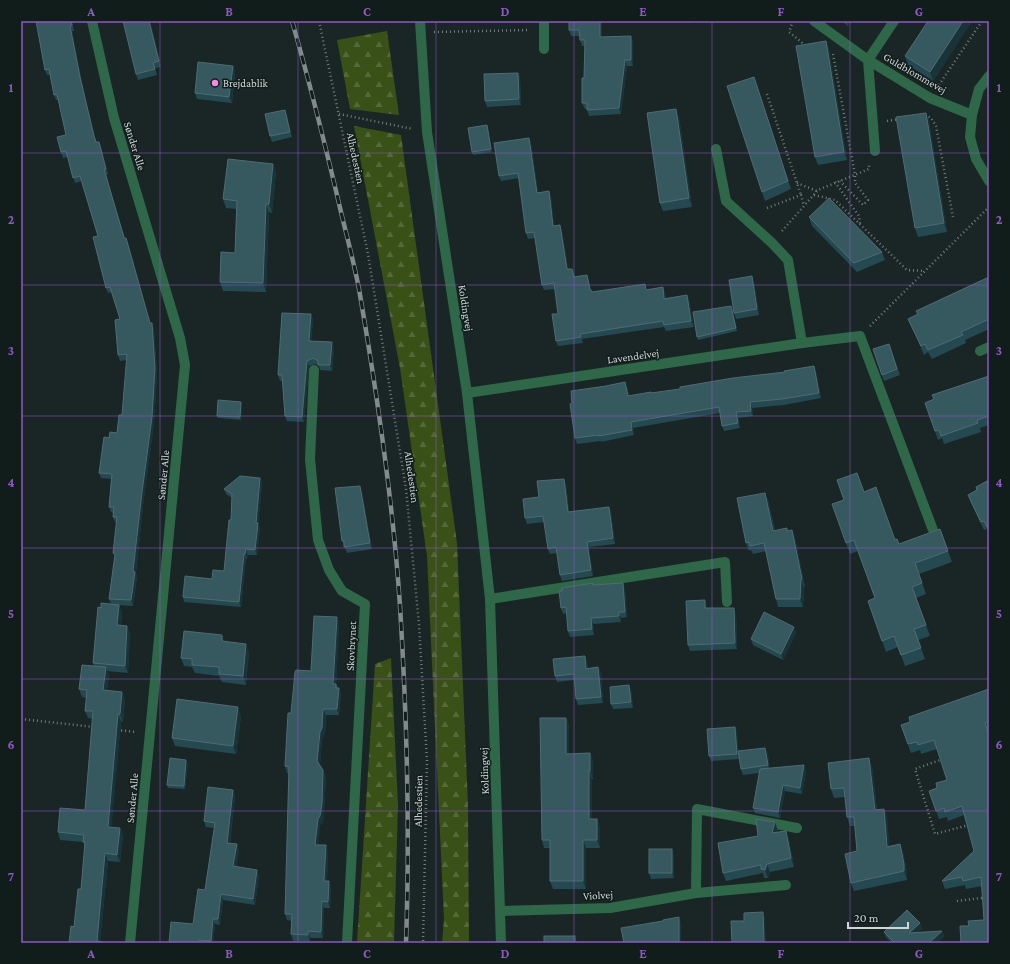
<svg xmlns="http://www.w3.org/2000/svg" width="1010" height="964" viewBox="0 0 1010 964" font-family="'Crimson Pro',serif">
<defs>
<pattern id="forest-firs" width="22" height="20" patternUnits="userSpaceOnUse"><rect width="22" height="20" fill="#395017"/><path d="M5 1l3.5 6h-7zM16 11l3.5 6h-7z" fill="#556838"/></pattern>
</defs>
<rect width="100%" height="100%" fill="#1a2625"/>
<!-- forest -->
<g fill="url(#forest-firs)">
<polygon points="387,31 399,115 350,109 337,40"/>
<polygon points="354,126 401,135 457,543 468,806 469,943 442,943 444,919 427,556 400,368"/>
<polygon points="391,658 398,805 394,943 357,943 375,664"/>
</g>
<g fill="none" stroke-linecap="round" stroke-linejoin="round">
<!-- path -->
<g stroke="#727d7c" stroke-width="2.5" stroke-dasharray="1 3" stroke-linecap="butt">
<polyline points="319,21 368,254 406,489 419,624 427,761 423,943"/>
<polyline points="793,21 789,32 806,46 808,45"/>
<polyline points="434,32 529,30"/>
<polyline points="833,54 855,175 855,183 868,200 863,205 840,181"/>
<polyline points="939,85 982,21"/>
<polyline points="767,94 801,195"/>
<polyline points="339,114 413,129"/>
<polyline points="925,115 931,118 936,126 953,217"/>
<polyline points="887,121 900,119"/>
<polyline points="835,182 859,216 860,224"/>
<polyline points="797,183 817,191"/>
<polyline points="814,195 835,200 907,270 925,271"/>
<polyline points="767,208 801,195 804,206"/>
<polyline points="782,231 818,190 869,169 869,164"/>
<polyline points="870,326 989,207"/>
<polyline points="21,719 94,727"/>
<polyline points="117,730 136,732"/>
<polyline points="943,759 915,769 935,834 969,825"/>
<polyline points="957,901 989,897"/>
</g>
<!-- minor -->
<g stroke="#2e6849" stroke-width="10">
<polyline points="92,21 114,118 180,338 185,365 130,943"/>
<polyline points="420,21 427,132 467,393 490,599 501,943"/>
<polyline points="544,21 544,49"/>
<polyline points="814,21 868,60 930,98 972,115"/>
<polyline points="989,76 979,89 972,115 970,137 976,159 989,181"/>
<polyline points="716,149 726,201 772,243 788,260 802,343"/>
<polyline points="875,151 868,60 894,21"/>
<polyline points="980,351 989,347"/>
<polyline points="314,370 310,459 318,540 329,570 342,591 365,604 347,943"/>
<polyline points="467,393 802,343 860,336 933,530"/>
<polyline points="490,599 725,562 727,602"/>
<polyline points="696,893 697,809 797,828"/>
<polyline points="501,911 610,908 696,893 786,885"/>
</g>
<!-- rail casing -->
<g stroke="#818b8a" stroke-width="4.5">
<path id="rail" d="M 292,21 C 310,84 326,148 341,212 C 347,237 354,263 359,289 C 377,393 393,501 400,606 C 407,718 410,831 406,943"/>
</g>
<!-- rail -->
<use href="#rail" stroke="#111d1b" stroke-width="3" stroke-dasharray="9" stroke-linecap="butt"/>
</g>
<!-- wall -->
<g fill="#244951">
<polygon points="36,21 72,21 74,31 72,31 82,83 96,142 99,142 101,147 108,174 106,175 125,238 126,238 128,243 150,323 152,323 154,329 157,373 154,423 144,497 136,573 137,577 133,606 117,605 119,605 122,613 121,626 127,626 130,634 128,673 107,671 109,675 107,690 122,692 125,700 123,722 121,721 111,827 120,828 123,836 120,862 108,861 100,941 103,942 103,943 69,943 71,926 74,927 78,889 81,889 85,847 83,842 60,840 58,832 60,808 85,810 93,719 88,718 85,711 87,698 82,697 79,689 82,665 94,666 93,663 98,607 101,608 101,603 111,604 109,599 115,557 113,553 117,523 115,522 113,517 113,513 111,512 109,507 111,479 101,478 99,473 104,437 109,438 110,432 117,433 119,415 122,415 127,360 120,361 118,355 115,320 120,319 112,292 108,293 106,288 93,237 98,236 82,181 75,183 68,157 63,158 61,152 57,137 66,135 58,100 56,100 54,95 50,75 47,75 45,70"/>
<polygon points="150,21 161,67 155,68 157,75 138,80 136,74"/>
<polygon points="602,21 602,37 633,42 633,66 627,66 621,114 589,116 587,109 585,109 582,103 584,78 585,46 582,46 580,40 580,36 571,36 569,30"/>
<polygon points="687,21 699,21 688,23"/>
<polygon points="842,21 851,21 848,26"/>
<polygon points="928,21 972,21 933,81 908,65 905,56"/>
<polygon points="826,41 829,50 847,160 818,165 815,157"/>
<polygon points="233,66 235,72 232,103 197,99 195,93"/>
<polygon points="518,73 520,78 521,105 487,107 485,101"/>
<polygon points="754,77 791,189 765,201 762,192"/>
<polygon points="285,110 287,116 292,137 272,142 270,136"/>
<polygon points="679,117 692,207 663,211 660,203"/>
<polygon points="929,121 947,232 918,237 915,228"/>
<polygon points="487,125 492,152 473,155 472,152"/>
<polygon points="529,138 531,143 538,193 549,191 551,197 554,226 560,225 562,231 568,269 574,274 575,277 587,275 589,281 591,290 592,292 647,290 663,287 665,293 666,298 687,295 689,301 694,327 666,331 664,327 582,339 583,343 558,346 556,341 558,314 555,289 544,290 542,285 535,238 528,239 526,233 519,178 501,181 499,176"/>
<polygon points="273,164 276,172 272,213 269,212 266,292 223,291 220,282 235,253 236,209 226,208 223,199"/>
<polygon points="809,217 882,252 885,260 857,272 812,226"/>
<polygon points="989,277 989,329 965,340 966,343 932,359 928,352 924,355 912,327 908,319 918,315 916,311"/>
<polygon points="754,282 759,315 736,319 734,313"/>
<polygon points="732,309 737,331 698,340 697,337"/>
<polygon points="311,314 313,320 311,341 334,348 332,371 320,370 319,366 315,364 309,366 304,422 287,421 285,416 283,381 280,381 278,375"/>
<polygon points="889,344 900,375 884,381 873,349"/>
<polygon points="814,366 816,372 821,398 784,405 752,408 753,416 738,418 740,428 724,431 722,426 720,413 633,428 634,435 601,442 601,441 577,444 575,438 627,387 629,396 680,389 785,372"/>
<polygon points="989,376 989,425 980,428 981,432 944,444 942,438 938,440 925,403"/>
<polygon points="241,402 242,405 241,420 218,418 217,416"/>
<polygon points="260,478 262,484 258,525 260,528 257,555 248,555 247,559 246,559 241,607 184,602 183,597 224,571 231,520 232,498 226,494 224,489"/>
<polygon points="989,480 989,533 987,529 984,530 971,503 968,495 977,490 976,487"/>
<polygon points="566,484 569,512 609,507 611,512 615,544 589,547 593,576 562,581 560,575 557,553 550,554 548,549 544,522 527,524 525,518 539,497"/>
<polygon points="362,492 372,549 347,553 342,541"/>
<polygon points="864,492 899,544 940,529 952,562 919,574 926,594 916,598 930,636 918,640 925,659 905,666 898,647 886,652 868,601 875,598 858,551 850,554 832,504"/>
<polygon points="765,493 768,500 775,530 788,531 795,538 805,587 804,587 803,607 778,607 776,599 766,551 753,554 751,550 749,551 746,543"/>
<polygon points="593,585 625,588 627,617 621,618 621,622 593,624 594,635 570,637 568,631 567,613 563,614 561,608"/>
<polygon points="705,600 707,608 736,613 737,649 690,651 688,645"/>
<polygon points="339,623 336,684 338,688 339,688 341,694 339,715 326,715 325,734 322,738 320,765 323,770 326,777 324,811 323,822 320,825 318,845 328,852 327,881 331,887 330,908 324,908 323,938 310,938 310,941 293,941 291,934 292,921 287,920 285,914 289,773 287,773 285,766 291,713 311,671"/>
<polygon points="794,627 796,633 783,660 753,645 751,639"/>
<polygon points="222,635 224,642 249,652 246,685 222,682 219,676 195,673 192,667 184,666 181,658"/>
<polygon points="587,662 588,668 598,667 601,673 603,703 578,705 576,699 574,680 557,682 555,676"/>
<polygon points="629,685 631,690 633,708 613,709 611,704"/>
<polygon points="989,689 989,731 988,731 989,943 969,926 984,920 982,886 966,889 965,885 945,889 942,881 974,851 964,815 948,821 947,817 939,819 929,791 937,788 947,780 937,749 921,754 920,750 911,753 901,725 910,722"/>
<polygon points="241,716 236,754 175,746 172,738"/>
<polygon points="566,718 569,726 569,754 590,753 593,761 593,779 592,779 592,819 600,827 600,848 586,848 586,889 553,889 550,881 550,848 544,848 542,840"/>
<polygon points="735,727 737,733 738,751 768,753 769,768 806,771 802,794 785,791 780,818 755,813 753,808 759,773 743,775 741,769 739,754 739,759 711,761 709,756"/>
<polygon points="869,758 872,767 877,809 884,809 887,817 889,846 900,844 903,852 907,873 907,880 854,891 851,883 857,851 855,826 850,826 847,817 845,797 834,798 831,789"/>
<polygon points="188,763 185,789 168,788 167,785"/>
<polygon points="233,790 235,796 230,844 239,850 236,867 259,875 255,905 223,900 220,925 215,924 213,943 169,943 193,924 205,890 214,828 206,827 204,821"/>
<polygon points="775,822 778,831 777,832 789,840 794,867 770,872 768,878 764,878 763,873 726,881 723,873 758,836"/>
<polygon points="674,855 674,878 651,879 649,873"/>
<polygon points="920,923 922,928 918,932 942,931 944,936 937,943 892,943 886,937 884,932"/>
</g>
<!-- shaded-wall -->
<g fill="#183439">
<polygon points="149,21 150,21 161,67 159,61"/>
<polygon points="600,21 602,21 602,43 600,37"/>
<polygon points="847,21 851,21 848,26"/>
<polygon points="963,21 972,21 933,81 930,72"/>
<polygon points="70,26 72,31 82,83 96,142 94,136 80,77"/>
<polygon points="631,36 633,42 633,66 631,60"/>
<polygon points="826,41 829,50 847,160 844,152"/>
<polygon points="625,60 627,66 621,114 619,108"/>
<polygon points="233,66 235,72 232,103 229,97"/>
<polygon points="518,73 520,78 521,105 519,99"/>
<polygon points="676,109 679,117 692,207 689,198"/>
<polygon points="285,110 287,116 292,137 290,132"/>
<polygon points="926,113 929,121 947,232 944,223"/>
<polygon points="487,125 488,128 492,152 491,149"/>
<polygon points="529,138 531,143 539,198 537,193"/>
<polygon points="99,142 101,147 108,174 106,169"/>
<polygon points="273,164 276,172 272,213 269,204"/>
<polygon points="549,191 551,197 555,232 553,226"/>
<polygon points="266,204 269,212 266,292 263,283"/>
<polygon points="560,225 562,231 569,275 567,269"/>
<polygon points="126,238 128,243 152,329 150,323"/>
<polygon points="587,275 589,281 592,296 590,290"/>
<polygon points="752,276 754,282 759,315 757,309"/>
<polygon points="663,287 665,293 667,304 664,299"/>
<polygon points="687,295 689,301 694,327 691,321"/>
<polygon points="311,314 313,320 311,346 309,341"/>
<polygon points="152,323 154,329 157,373 154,423 144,497 136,573 137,577 133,606 131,600"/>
<polygon points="332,342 334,348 332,371 330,365"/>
<polygon points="307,361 309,366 304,422 302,417"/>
<polygon points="814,366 816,372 821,398 819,393"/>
<polygon points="625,382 627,387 630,401 628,396"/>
<polygon points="241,402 242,405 241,420 240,417"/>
<polygon points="750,402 752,408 753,416 751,411"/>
<polygon points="736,412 738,418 740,428 738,423"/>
<polygon points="631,422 633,428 634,435 632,430"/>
<polygon points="260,478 262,484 258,525 260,528 257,555 255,550 256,523"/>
<polygon points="564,479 566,484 570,518 568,512"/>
<polygon points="360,486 362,492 372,549 370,543"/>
<polygon points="765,493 768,500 776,538 773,531"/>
<polygon points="609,507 611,512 615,544 613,538"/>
<polygon points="792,530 795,538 805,587 802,579"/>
<polygon points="587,542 589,547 593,576 591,570"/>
<polygon points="246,549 248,555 247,559 245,554"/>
<polygon points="244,554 246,559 241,607 239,602"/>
<polygon points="801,579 804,587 803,607 800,599"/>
<polygon points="623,583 625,588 627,617 625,612"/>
<polygon points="705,600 707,606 707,614 705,608"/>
<polygon points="119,605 122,613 120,633 117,625"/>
<polygon points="734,608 736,613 737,649 735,643"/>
<polygon points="619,612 621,618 621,622 619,616"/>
<polygon points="337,617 339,623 336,690 333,684"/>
<polygon points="591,618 593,624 594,635 592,629"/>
<polygon points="127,626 130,634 128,673 125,666"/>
<polygon points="794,627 796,633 783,660 781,654"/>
<polygon points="222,635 225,644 222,641"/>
<polygon points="246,644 249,652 246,685 243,676"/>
<polygon points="585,656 587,662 589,674 586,669"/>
<polygon points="106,667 109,675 106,697 103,690"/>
<polygon points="598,667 601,673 603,703 601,697"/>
<polygon points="629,685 631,690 633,708 631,702"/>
<polygon points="339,688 341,694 339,715 337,709"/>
<polygon points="122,692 125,700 123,722 120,714"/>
<polygon points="238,707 241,716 236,754 233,746"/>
<polygon points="323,709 326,715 325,734 322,738 320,767 317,761 320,732"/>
<polygon points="118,714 121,721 111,834 108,827"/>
<polygon points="566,718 569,726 569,762 566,754"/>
<polygon points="735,727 737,733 739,759 737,754"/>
<polygon points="765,748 768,753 770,771 768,765"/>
<polygon points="590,753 593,761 593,779 590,771"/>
<polygon points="869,758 872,767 878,818 875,810"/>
<polygon points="186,760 188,763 185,789 184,786"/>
<polygon points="804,765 806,771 802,794 800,788"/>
<polygon points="323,770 326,777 324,811 323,822 320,825 318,851 315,845 318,819"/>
<polygon points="589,771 592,779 592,827 589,819"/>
<polygon points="783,785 785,791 780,818 778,812"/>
<polygon points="233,790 235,796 229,849 227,843"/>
<polygon points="884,809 887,817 890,855 887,847"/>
<polygon points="597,819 600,827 600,848 597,840"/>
<polygon points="775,822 778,831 776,841 772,833"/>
<polygon points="120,828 123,836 120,862 117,855"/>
<polygon points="786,831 789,840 794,867 791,858"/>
<polygon points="583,840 586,848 586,889 583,881"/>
<polygon points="237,844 239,850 236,872 233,866"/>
<polygon points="900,844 903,852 907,873 907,880 904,871"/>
<polygon points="326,845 328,852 327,887 324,881"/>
<polygon points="672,849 674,855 674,878 672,873"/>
<polygon points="105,853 108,861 100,943 97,941"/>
<polygon points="767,864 770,872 768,878 765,870"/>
<polygon points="257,870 259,875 255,905 253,899"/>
<polygon points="329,881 331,887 330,908 328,902"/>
<polygon points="221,894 223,900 220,925 218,919"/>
<polygon points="322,901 324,908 323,938 321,932"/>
<polygon points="763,912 765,918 766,943 764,943"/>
<polygon points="679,917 681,923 681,943 679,943"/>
<polygon points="213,919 215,924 213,943 211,943 211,941"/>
<polygon points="920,923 922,928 911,939 909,933"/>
<polygon points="308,931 310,938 310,941 308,935"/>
<polygon points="942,931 944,936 937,943 929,943"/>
<polygon points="575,936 577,942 577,943 575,943"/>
</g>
<!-- building -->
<g fill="#36585f" stroke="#4e6c72">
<polygon points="36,21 71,21 72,25 70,26 80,77 94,136 96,142 99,142 106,169 104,169 124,238 126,238 150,323 152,323 155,368 152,417 142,492 133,571 135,572 131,600 109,599 115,554 113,553 117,517 113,517 114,507 109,507 112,474 99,473 104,437 109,438 110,432 117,433 119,415 122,415 127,354 118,355 115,320 120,319 110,287 106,288 93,237 98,236 80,176 73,178 66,151 61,152 57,137 66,135 57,94 54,95 49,69 45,70"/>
<polygon points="123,21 149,21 159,61 153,63 155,69 136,74"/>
<polygon points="569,21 600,21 600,37 631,36 631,60 625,60 619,108 587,110 587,103 582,103 582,78 584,78 585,40 580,40 579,30 569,30"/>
<polygon points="928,21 963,21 930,72 905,56"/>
<polygon points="826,41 844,152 815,157 796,46"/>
<polygon points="198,62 233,66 229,97 195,93"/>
<polygon points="518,73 519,99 485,101 484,74"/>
<polygon points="754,77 788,181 762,192 727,86"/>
<polygon points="676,109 689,198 660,203 647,113"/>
<polygon points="285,110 290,132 270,136 265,114"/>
<polygon points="926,113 944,223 915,228 896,117"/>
<polygon points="487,125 491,149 472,152 468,128"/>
<polygon points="529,138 537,193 549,191 553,226 560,225 567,269 572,269 574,277 587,275 590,290 591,290 592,292 645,284 646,290 663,287 664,299 687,295 691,321 664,325 663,321 580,334 581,337 556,341 552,314 558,314 554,283 542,285 534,232 526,233 518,173 499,176 494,143"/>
<polygon points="228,159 273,164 269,204 266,204 263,283 220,282 221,252 235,253 237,201 223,199"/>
<polygon points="829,198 882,252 854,263 809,217"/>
<polygon points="752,276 757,309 734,313 729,280"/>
<polygon points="989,277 989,319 961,332 963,335 928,350 925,344 921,346 908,319 918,314 916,311"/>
<polygon points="731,306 736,328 697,337 693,312"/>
<polygon points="282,313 311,314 309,341 332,342 330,365 318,365 318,361 313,358 307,361 302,417 285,416 282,375 278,375"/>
<polygon points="889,344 897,369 882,375 873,349"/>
<polygon points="814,366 819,393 782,399 750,402 751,411 736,412 738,423 722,426 719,407 631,422 632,430 599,436 599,435 575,438 570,404 572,403 571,391 606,386 625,382 628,396 651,392 651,393 680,389 680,387 733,378 785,372 784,371"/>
<polygon points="989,376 989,416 977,420 978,423 941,436 939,430 935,431 925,403 934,399 932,395"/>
<polygon points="218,400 241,402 240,417 217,416"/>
<polygon points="857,473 864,492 876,487 895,540 897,539 899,544 940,529 948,551 915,563 922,583 912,587 926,625 914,629 921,648 901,655 894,636 882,641 868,601 875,598 854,540 846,543 832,504 844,500 837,480"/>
<polygon points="240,476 260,478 256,523 258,523 255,550 246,549 245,554 244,554 239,602 183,597 185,576 212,579 213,570 224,571 229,520 231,520 232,494 224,489"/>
<polygon points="564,479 568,512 609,507 613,538 587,542 591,570 560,575 556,547 548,549 543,516 525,518 523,499 539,497 537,481"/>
<polygon points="989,480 989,526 987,527 984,521 981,522 968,495 977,490 976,487"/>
<polygon points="360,486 370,543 344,547 344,541 342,541 335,488"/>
<polygon points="765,493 773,531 787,528 787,531 792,530 802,579 801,579 800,599 776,599 764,543 750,546 749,542 746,543 737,498"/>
<polygon points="593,583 593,585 623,583 625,612 619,612 619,616 591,618 592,629 568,631 566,607 561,608 559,591 562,591 562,588"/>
<polygon points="705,600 705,608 734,608 735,643 688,645 686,601"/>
<polygon points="101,603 119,605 117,625 127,626 125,666 93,663 98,607 101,608"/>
<polygon points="764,612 794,627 781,654 751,639"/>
<polygon points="314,616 337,617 333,684 336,684 336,688 339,688 337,709 323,709 322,728 320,732 317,761 323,770 322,804 320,816 318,819 315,845 326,845 324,881 329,881 328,902 322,901 321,932 308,931 308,935 291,934 292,914 285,914 289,767 285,766 288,713 291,713 295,672 296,670 311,671"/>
<polygon points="184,631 222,635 222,641 246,644 243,676 219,674 219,667 192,665 192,659 181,658"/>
<polygon points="585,656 586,669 598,667 601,697 576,699 574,674 555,676 553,659"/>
<polygon points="82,665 106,667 103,690 122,692 120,714 118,714 108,827 120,828 117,855 105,853 97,941 103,942 103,943 69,943 71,926 74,927 78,889 81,889 85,842 83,842 84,835 58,832 60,808 85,810 93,711 85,711 87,690 79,689"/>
<polygon points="629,685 631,702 611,704 610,687"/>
<polygon points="989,689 989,721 985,723 989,735 989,943 961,943 960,926 969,926 968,921 984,920 981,877 963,881 962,877 942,881 974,851 962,806 945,812 944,808 936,811 929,791 937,788 936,783 947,780 934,740 918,745 917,742 908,744 901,725 910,722 909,717"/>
<polygon points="177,699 238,707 233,746 172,738"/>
<polygon points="540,718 566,718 566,754 590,753 590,771 589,771 589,819 597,819 597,840 583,840 583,881 550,881 550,840 542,840"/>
<polygon points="735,727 737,754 709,756 707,729"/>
<polygon points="765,748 768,765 741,769 738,751"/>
<polygon points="170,758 186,760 184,786 167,785"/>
<polygon points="869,758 875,810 884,809 887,847 900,844 904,864 904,871 851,883 845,854 857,851 854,817 847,817 844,788 831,789 828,763"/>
<polygon points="804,765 800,788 783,785 778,812 753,808 760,769"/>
<polygon points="208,787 233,790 227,843 237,844 233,866 257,870 253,899 221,894 218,919 213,919 211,941 199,940 199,943 169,943 171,922 193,924 198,889 205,890 215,823 204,821"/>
<polygon points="756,819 775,822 772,833 786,831 791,858 767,864 765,870 761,869 761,865 723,873 718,843 758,836"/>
<rect x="649" y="849" width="23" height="24"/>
<polygon points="907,910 920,923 909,933 942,931 929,943 895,943 884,932"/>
<polygon points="763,912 764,943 732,943 731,921 744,921 744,913"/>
<polygon points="679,917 679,943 624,943 621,928 663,921 663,920"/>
<rect x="544" y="936" width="31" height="7"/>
</g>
<!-- grid -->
<path fill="none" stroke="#9057c5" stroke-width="1" stroke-opacity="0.55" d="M 160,21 L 160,943M 298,21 L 298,943M 436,21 L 436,943M 574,21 L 574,943M 712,21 L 712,943M 850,21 L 850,943M 21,153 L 989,153M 21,285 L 989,285M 21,416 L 989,416M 21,548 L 989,548M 21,679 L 989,679M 21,811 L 989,811"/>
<!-- markers -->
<circle fill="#fc86e3" stroke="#111d1b" stroke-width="1.5" cx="215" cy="83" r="4"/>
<g text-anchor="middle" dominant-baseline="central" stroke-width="3" stroke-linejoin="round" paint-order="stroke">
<!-- street labels -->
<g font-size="11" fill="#cfd7d6" stroke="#111d1b">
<text transform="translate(915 73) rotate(30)">Guldblommevej</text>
<text transform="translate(135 146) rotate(73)">Sønder Alle</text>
<text transform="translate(356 158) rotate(78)">Alhedestien</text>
<text transform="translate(466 308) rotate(81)">Koldingvej</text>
<text transform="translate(633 356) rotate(-8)">Lavendelvej</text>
<text transform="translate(163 475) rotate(-85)">Sønder Alle</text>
<text transform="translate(412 477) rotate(82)">Alhedestien</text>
<text transform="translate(351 646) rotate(-87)">Skovbrynet</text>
<text transform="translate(484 771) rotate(-92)">Koldingvej</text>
<text transform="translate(132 798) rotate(-85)">Sønder Alle</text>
<text transform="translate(418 801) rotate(-89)">Alhedestien</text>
<text transform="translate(598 895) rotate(-3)">Violvej</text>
</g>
<!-- poi labels -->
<g font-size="11" fill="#cfd7d6" stroke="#111d1b" text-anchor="start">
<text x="223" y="83">Brejdablik</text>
</g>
</g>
<!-- border -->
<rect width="1010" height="964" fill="none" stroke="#111d1b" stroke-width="44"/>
<!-- scale -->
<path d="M848 922v6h60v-6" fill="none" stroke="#cfd7d6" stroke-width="2"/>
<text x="854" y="922" font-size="12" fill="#cfd7d6" stroke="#111d1b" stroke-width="3" paint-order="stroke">20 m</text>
<rect x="22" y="22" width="966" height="920" fill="none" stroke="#9057c5" stroke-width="1.5"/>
<g font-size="13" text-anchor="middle" font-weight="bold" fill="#9057c5">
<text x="91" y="16">A</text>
<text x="229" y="16">B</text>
<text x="367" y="16">C</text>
<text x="505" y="16">D</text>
<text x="643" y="16">E</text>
<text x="781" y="16">F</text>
<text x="919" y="16">G</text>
<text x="11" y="92">1</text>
<text x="999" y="92">1</text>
<text x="11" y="224">2</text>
<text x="999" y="224">2</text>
<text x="11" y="355">3</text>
<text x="999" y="355">3</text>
<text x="11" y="487">4</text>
<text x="999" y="487">4</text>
<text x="11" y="618">5</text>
<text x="999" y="618">5</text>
<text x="11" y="749">6</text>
<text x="999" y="749">6</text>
<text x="11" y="881">7</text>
<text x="999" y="881">7</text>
<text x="91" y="958">A</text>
<text x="229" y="958">B</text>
<text x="367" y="958">C</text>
<text x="505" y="958">D</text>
<text x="643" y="958">E</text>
<text x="781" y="958">F</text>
<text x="919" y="958">G</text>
</g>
</svg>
